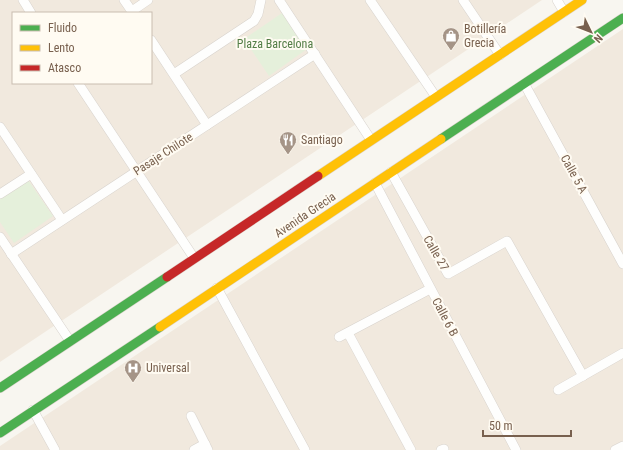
<svg xmlns="http://www.w3.org/2000/svg" width="623" height="450" viewBox="0 0 623 450" font-family="'Roboto Condensed',sans-serif">
<rect width="100%" height="100%" fill="#f8f6f0"/>
<!-- residential -->
<g fill="#f1e9de" fill-rule="evenodd">
<path d="M 0,0 L 542,0 L 0,362 ZM 13,13 L 151,13 L 151,83 L 13,83 Z"/>
<polygon points="623,29 623,450 0,450 0,446"/>
</g>
<!-- green -->
<g fill="#e5f0db">
<polygon points="282,13 307,49 269,76 244,39"/>
<polygon points="28,180 53,216 14,243 0,222 0,199"/>
</g>
<g fill="none" stroke-linecap="round" stroke-linejoin="round">
<!-- street casing -->
<g stroke="#d8d3cd" stroke-width="10">
<g id="street">
<polyline points="23,0 31,13"/>
<polyline points="124,0 133,13"/>
<polyline points="279,0 371,140"/>
<polyline points="370,0 436,97"/>
<polyline points="463,0 500,55"/>
<polyline points="557,0 564,12"/>
<polyline points="132,11 148,0"/>
<polyline points="151,40 207,125"/>
<polyline points="174,74 254,21 258,14 261,0"/>
<polyline points="78,83 194,258"/>
<polyline points="525,85 623,264"/>
<polyline points="0,127 62,220"/>
<polyline points="391,172 448,274 507,241 583,376"/>
<polyline points="375,183 516,450"/>
<polyline points="0,194 31,174"/>
<polyline points="0,237 70,341"/>
<polyline points="11,254 315,54"/>
<polyline points="217,288 305,450"/>
<polyline points="348,333 411,450"/>
<polyline points="339,337 430,289"/>
<polyline points="558,390 623,353"/>
<polyline points="33,410 55,450"/>
<polyline points="191,416 208,450"/>
<polyline points="194,450 205,444"/>
<polyline points="441,450 444,449"/>
<polyline points="615,450 623,446"/>
</g>
</g>
<!-- fast casing -->
<g stroke="#dad3cc" stroke-width="10">
<g id="fast">
<polyline points="441,139 623,18"/>
<polyline points="0,388 167,277"/>
<polyline points="0,433 160,327"/>
</g>
</g>
<!-- slow casing -->
<g stroke="#dad3cc" stroke-width="10">
<g id="slow">
<polyline points="318,176 582,0"/>
<polyline points="160,327 441,139"/>
</g>
</g>
<!-- jam casing -->
<g stroke="#dad3cc" stroke-width="10">
<polyline id="jam" points="167,277 318,176"/>
</g>
<!-- street -->
<use href="#street" stroke="#fefefd" stroke-width="9"/>
<!-- fast -->
<use href="#fast" stroke="#4caf50" stroke-width="9"/>
<!-- slow -->
<use href="#slow" stroke="#ffc107" stroke-width="9"/>
<!-- jam -->
<use href="#jam" stroke="#c62828" stroke-width="9"/>
</g>
<!-- icons -->
<defs>
<g id="shop-pin" transform="scale(0.9)"><path d="M0 17L-7.5 6A9.5 9.5 0 1 1 7.5 6Z" fill="#a59487" stroke="#fffbf2"/><path d="M-5-2.5h2.3a2.7 3.5 0 0 1 5.4 0H5L5.5 6h-11ZM-1.5-2.5h3a1.5 2.3 0 0 0-3 0Z" fill="#fff"/></g>
<g id="restaurant-pin" transform="scale(0.9)"><path d="M0 17L-7.5 6A9.5 9.5 0 1 1 7.5 6Z" fill="#a59487" stroke="#fffbf2"/><path d="M-5-6h1v4h1v-4h1v4h1v-4h1v5L-1.5 .5V6h-2V.5L-5-1ZM5-6V6H3V1.5H1.5Q1.5-4 5-6Z" fill="#fff"/></g>
<g id="hospital-pin" transform="scale(0.9)"><path d="M0 17L-7.5 6A9.5 9.5 0 1 1 7.5 6Z" fill="#a59487" stroke="#fffbf2"/><path d="M-5-5h3v3.5h4V-5h3V5h-3V1.5h-4V5h-3Z" fill="#fff"/></g>
</defs>
<g fill-rule="evenodd">
<use href="#shop-pin" x="451" y="36"/>
<use href="#restaurant-pin" x="288" y="140"/>
<use href="#hospital-pin" x="133" y="368"/>
</g>
<g text-anchor="middle" dominant-baseline="central" stroke-width="4" stroke-linejoin="round" paint-order="stroke">
<!-- poi labels -->
<g font-size="12" fill="#78604e" stroke="#fffbf2" text-anchor="start">
<text x="464" y="29">Botillería<tspan x="464" dy="14">Grecia</tspan></text>
<text x="301" y="140">Santiago</text>
<text x="146" y="368">Universal</text>
</g>
<!-- park labels -->
<g font-size="12" fill="#537d46" stroke="#fffbf2">
<text x="275" y="44">Plaza Barcelona</text>
</g>
<!-- street labels -->
<g font-size="12" fill="#78604e" stroke="#fffbf2">
<text transform="translate(163 154) rotate(-33)">Pasaje Chilote</text>
<text transform="translate(574 174) rotate(61)">Calle 5 A</text>
<text transform="translate(305 215) rotate(-34)">Avenida Grecia</text>
<text transform="translate(436 253) rotate(60)">Calle 27</text>
<text transform="translate(445 317) rotate(62)">Calle 6 B</text>
</g>
</g>
<!-- legend -->
<rect x="12" y="12" width="140" height="72" fill="#fffbf2" stroke="#c9bdb0"/>
<rect x="20" y="25" width="20" height="6" fill="#4caf50" stroke="#c9bdb0"/>
<text x="48" y="32" font-size="12" fill="#78604e">Fluido</text>
<rect x="20" y="45" width="20" height="6" fill="#ffc107" stroke="#c9bdb0"/>
<text x="48" y="52" font-size="12" fill="#78604e">Lento</text>
<rect x="20" y="65" width="20" height="6" fill="#c62828" stroke="#c9bdb0"/>
<text x="48" y="72" font-size="12" fill="#78604e">Atasco</text>
<!-- north arrow -->
<g transform="translate(591 32) rotate(133)" stroke="#fffbf2" stroke-width="3" paint-order="stroke">
<path d="M0-3L7 15L0 10L-7 15Z" fill="#78604e"/>
<text y="-6" font-size="11" font-weight="bold" text-anchor="middle" fill="#78604e">N</text>
</g>
<!-- scale -->
<path d="M483 430v6h88v-6" fill="none" stroke="#78604e" stroke-width="2"/>
<text x="489" y="430" font-size="12" fill="#78604e" stroke="#fffbf2" stroke-width="3" paint-order="stroke">50 m</text>
</svg>
